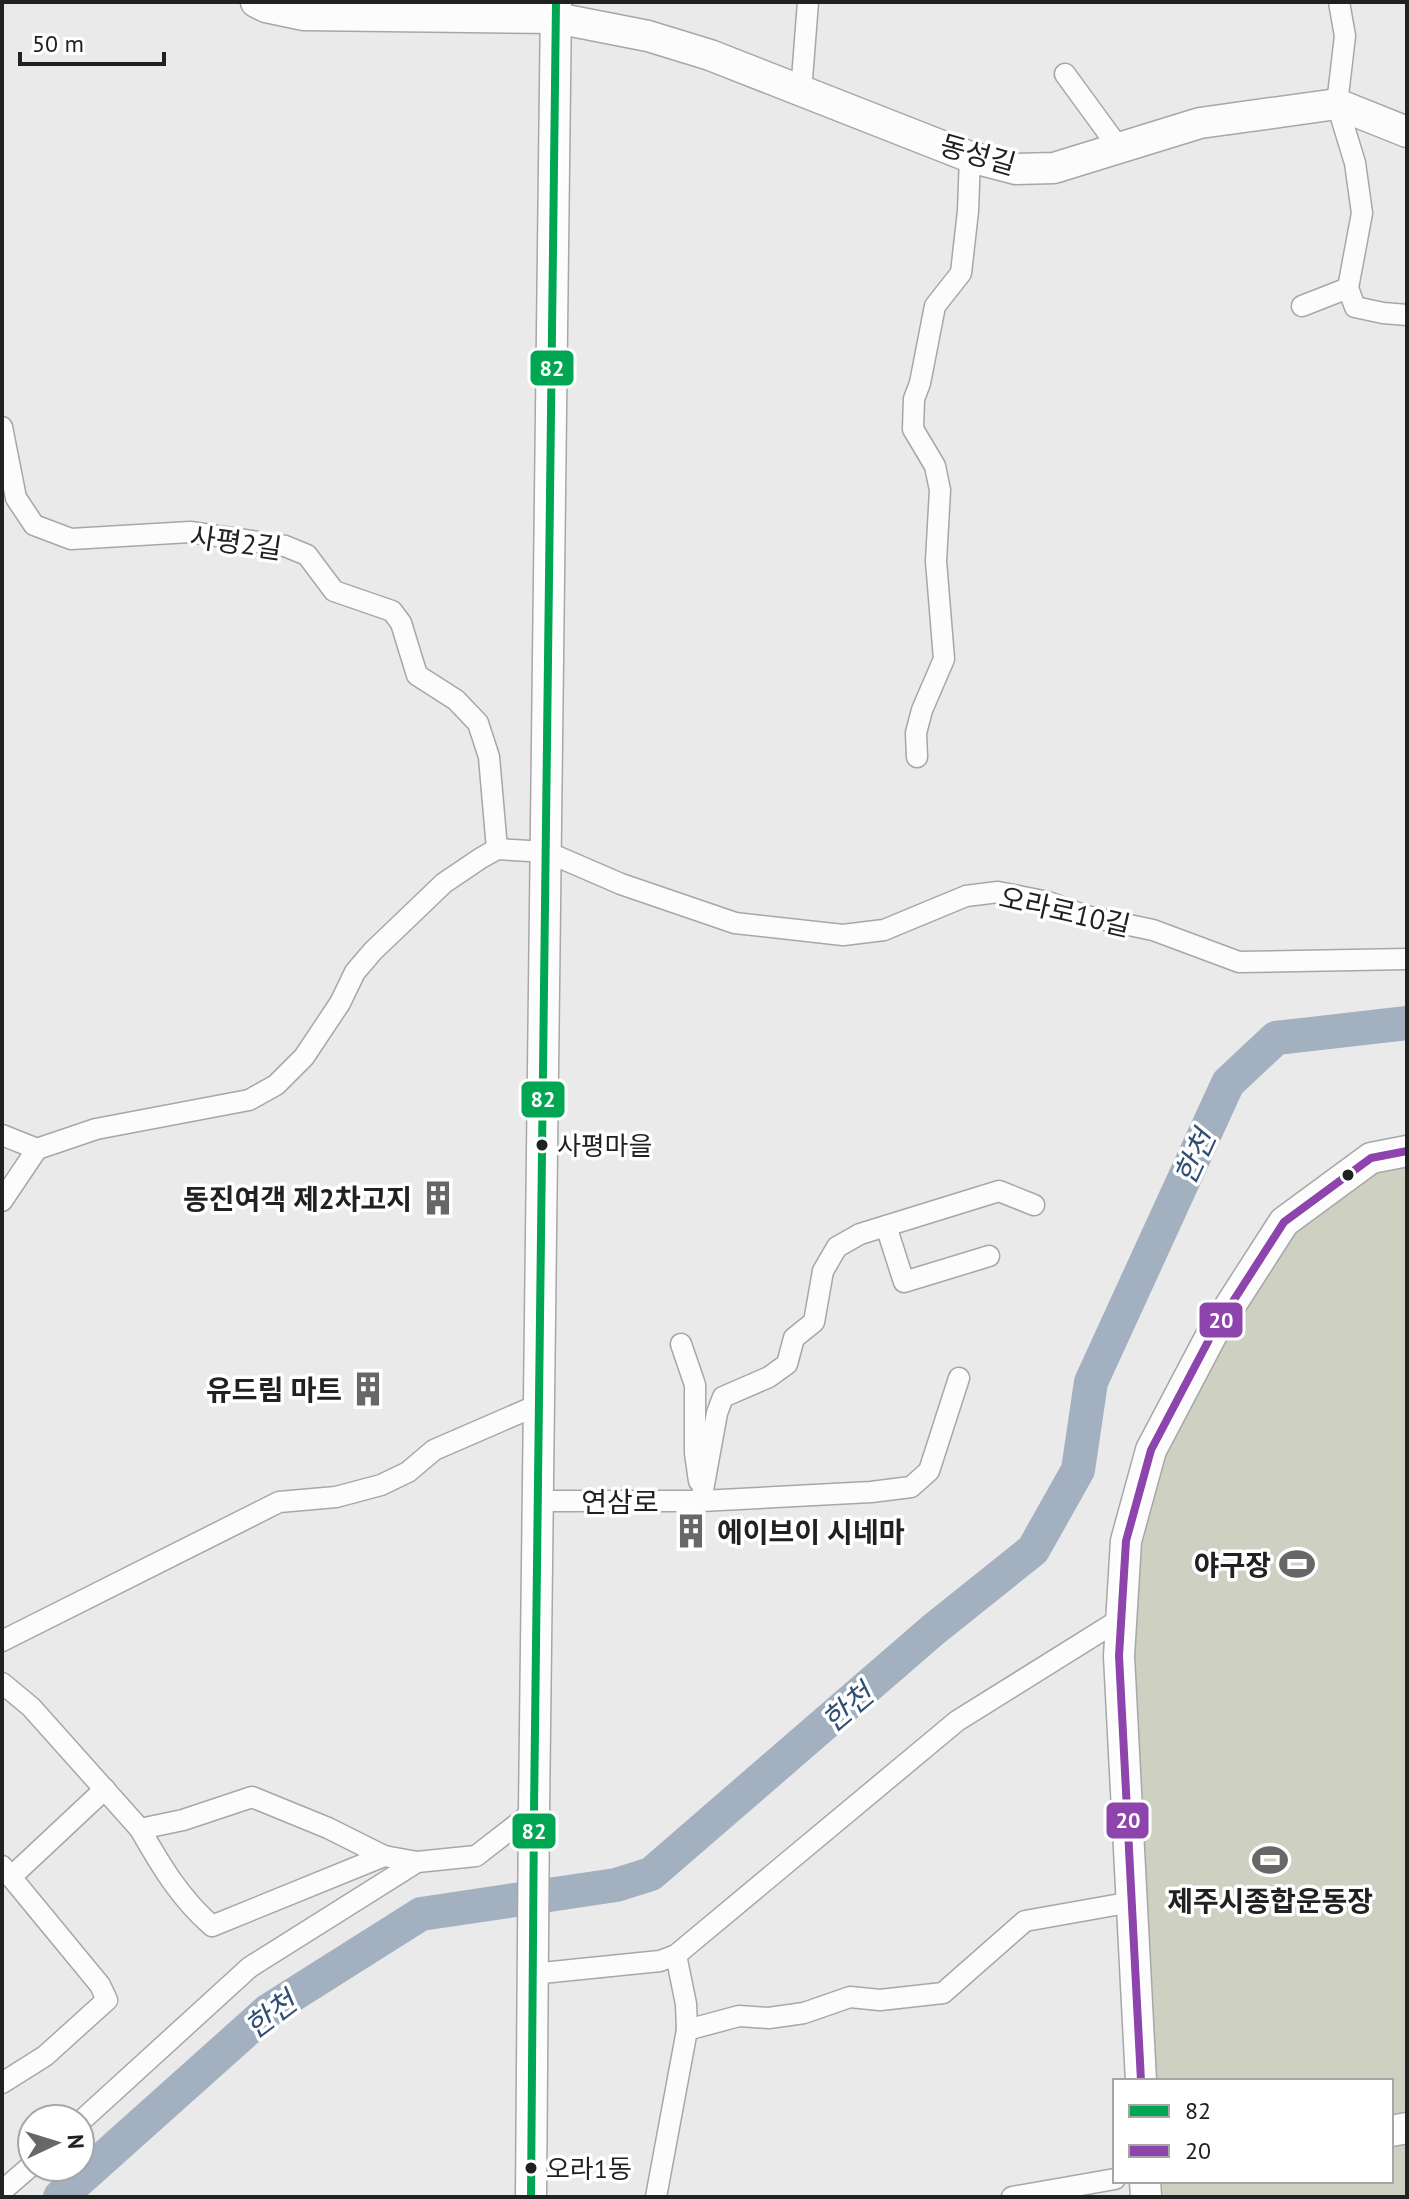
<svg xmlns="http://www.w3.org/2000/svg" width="1409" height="2199" viewBox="0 0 1409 2199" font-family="'PT Sans','Noto Sans KR',sans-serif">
<rect width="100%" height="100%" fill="#eaeaea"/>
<!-- green -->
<polygon fill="#ced0c1" points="1407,1152 1407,2197 1150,2197 1149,2181 1391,2181 1391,2081 1144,2081 1120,1640 1151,1450 1284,1222"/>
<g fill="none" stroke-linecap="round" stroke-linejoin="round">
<!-- river -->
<polyline stroke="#a3b0c0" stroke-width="34" points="60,2197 269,2010 421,1914 616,1885 651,1874 933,1630 1033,1550 1078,1470 1091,1382 1228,1083 1276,1038 1407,1023"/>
<!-- street casing -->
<g stroke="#a7a7a7" stroke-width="23">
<g id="street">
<polyline points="1339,2 1345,36 1337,104 1355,163 1362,213 1348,288 1355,307 1383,313 1407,315"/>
<polyline points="1065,74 1119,148"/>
<polyline points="801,92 808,2"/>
<polyline points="1302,306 1348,288"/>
<polyline points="2,427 16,498 34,525 71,539 190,532 285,546 307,555 334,591 392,611 401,623 417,675 456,700 478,723 489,757 497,849"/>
<polyline points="917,757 916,733 922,710 944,659 936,561 940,490 935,466 913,429 914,399 920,383 935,306 961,273 968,211 970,157"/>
<polyline points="2,1135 37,1149"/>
<polyline points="2,1201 37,1149 96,1129 249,1100 276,1085 304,1057 340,1003 355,972 373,951 444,883 481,858 497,849 547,852 621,884 735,923 843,935 884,930 966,896 998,892 1048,902 1086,916 1153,930 1239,962 1407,959"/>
<polyline points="886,1226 904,1282 989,1256"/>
<polyline points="681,1344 695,1385 695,1453 699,1481"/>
<polyline points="538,1501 701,1501 871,1492 911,1487 929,1471 959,1378"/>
<polyline points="701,1501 717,1413 723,1397 769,1377 787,1364 794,1338 814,1322 823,1271 837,1247 860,1234 999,1191 1034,1205"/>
<polyline points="2,1641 279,1502 336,1497 381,1485 408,1472 434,1450 540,1404"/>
<polyline points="2,1683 31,1707 140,1829 183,1820 252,1797 328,1828 384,1856 417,1862 476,1856 534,1811"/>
<path d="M 140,1829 C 161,1866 180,1898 212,1926 L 384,1856"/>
<polyline points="2,1866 100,1985 107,2000 45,2056 2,2083"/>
<polyline points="11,1877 105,1789"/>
<polyline points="676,1955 686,2004 687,2030"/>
<polyline points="532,1974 660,1961 676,1955 957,1721 1122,1618"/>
<polyline points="80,2122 250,1967 417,1862"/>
<polyline points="2,2191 32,2165"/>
<polyline points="656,2197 687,2030 739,2016 769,2018 804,2013 850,1997 880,2000 943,1993 1025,1921 1132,1902"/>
<polyline points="1012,2197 1115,2179"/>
</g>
</g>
<!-- secondary casing -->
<g stroke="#a7a7a7" stroke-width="33">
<g id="secondary">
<polyline points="256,2 266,7 304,15 556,18 648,36 710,55 970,157 1016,169 1054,168 1200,123 1337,104 1407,132"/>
<polyline points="1141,2081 1119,1656 1126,1541 1151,1450 1212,1334 1284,1222 1371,1158 1407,1151"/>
<polyline points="1391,2131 1407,2128"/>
<polyline points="1145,2181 1146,2197"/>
<polyline points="531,2197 534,1811 556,2"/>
</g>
</g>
<!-- street -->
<use href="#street" stroke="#fcfcfc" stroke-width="20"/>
<!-- secondary -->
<use href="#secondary" stroke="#fcfcfc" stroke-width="30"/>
<!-- bus-1 casing -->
<g stroke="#fff" stroke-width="14">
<polyline id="bus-1" points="531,2197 534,1811 556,2"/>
</g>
<!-- bus-2 casing -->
<g stroke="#fff" stroke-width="14">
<polyline id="bus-2" points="1141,2081 1119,1656 1126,1541 1151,1450 1212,1334 1284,1222 1371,1158 1407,1151"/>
</g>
<!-- bus-1 -->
<use href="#bus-1" stroke="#00a651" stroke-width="8"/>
<!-- bus-2 -->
<use href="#bus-2" stroke="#8e44ad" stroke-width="8"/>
</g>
<!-- icons -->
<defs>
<g id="building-bare" transform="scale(2.76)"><path d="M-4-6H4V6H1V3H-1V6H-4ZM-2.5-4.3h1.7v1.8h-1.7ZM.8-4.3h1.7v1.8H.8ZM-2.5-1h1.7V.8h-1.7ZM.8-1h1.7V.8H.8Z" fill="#676767" stroke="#fff" stroke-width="2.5" paint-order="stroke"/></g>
<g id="stadium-bare" transform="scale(2.76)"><path d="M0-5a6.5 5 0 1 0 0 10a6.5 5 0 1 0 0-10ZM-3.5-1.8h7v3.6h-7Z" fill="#676767" stroke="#fff" stroke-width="2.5" paint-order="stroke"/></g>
</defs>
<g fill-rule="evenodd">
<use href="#building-bare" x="438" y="1198"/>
<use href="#building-bare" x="368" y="1389"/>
<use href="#building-bare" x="691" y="1531"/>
<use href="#stadium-bare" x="1297" y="1564"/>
<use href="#stadium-bare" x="1270" y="1860"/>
</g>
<!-- markers -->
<g fill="#202121" stroke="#fff" stroke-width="3">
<circle cx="542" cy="1145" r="7"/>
<circle cx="1348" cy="1175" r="7"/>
<circle cx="531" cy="2168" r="7"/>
</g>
<g text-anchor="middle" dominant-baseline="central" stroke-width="7" stroke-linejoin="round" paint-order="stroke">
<!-- bus labels -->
<g font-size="26" fill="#202121" stroke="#fff" text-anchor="start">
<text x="557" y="1145">사평마을</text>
<text x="546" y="2168">오라1동</text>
</g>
<!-- street labels -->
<g font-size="28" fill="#202121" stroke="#fff">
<text transform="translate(978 154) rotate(16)">동성길</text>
<text transform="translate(236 542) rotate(8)">사평2길</text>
<text transform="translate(1065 911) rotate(13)">오라로10길</text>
<text x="620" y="1501">연삼로</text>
</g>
<!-- poi labels -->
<g font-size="28" font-weight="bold" fill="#202121" stroke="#fff" text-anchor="end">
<text x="412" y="1198">동진여객 제2차고지</text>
<text x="342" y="1389">유드림 마트</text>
<text x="717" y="1531" text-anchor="start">에이브이 시네마</text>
<text x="1271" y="1564">야구장</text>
<text x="1270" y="1900" text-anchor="middle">제주시종합운동장</text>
</g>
<!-- water labels -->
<g font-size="30" font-style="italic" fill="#325074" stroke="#fff">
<text transform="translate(1194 1157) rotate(-65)">한천</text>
<text transform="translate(847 1707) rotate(-40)">한천</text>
<text transform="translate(270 2014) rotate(-37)">한천</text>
</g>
</g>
<g stroke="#fff" stroke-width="3">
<rect x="529" y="349" width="46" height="38" rx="8" fill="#00a651"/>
<rect x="520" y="1080" width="46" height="39" rx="8" fill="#00a651"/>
<rect x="1198" y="1301" width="46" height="38" rx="8" fill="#8e44ad"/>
<rect x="1105" y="1801" width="45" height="39" rx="8" fill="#8e44ad"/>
<rect x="511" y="1812" width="46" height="38" rx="8" fill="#00a651"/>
</g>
<g font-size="22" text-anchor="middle" font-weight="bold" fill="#fff">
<text x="552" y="376">82</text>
<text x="543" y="1107">82</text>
<text x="1221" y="1328">20</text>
<text x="1128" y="1828">20</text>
<text x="534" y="1839">82</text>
</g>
<!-- border -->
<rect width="1409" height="2199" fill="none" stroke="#202121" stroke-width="8"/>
<!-- legend -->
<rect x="1113" y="2079" width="280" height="104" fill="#ffffff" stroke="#a6a6a6" stroke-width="2"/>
<rect x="1129" y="2105" width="40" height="12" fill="#00a651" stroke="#a6a6a6" stroke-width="2"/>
<text x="1185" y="2119" font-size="24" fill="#202121">82</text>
<rect x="1129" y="2145" width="40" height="12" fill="#8e44ad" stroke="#a6a6a6" stroke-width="2"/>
<text x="1185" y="2159" font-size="24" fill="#202121">20</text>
<!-- north arrow -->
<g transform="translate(56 2143) rotate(86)"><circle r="38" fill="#ffffff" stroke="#a6a6a6" stroke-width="2"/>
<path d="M0-6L14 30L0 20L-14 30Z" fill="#676767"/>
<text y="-12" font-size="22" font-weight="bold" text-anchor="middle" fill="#202121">N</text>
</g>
<!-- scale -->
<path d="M20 52v12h144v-12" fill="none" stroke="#202121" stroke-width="4"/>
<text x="32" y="52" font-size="24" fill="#202121" stroke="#ffffff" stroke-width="6" paint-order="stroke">50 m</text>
</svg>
